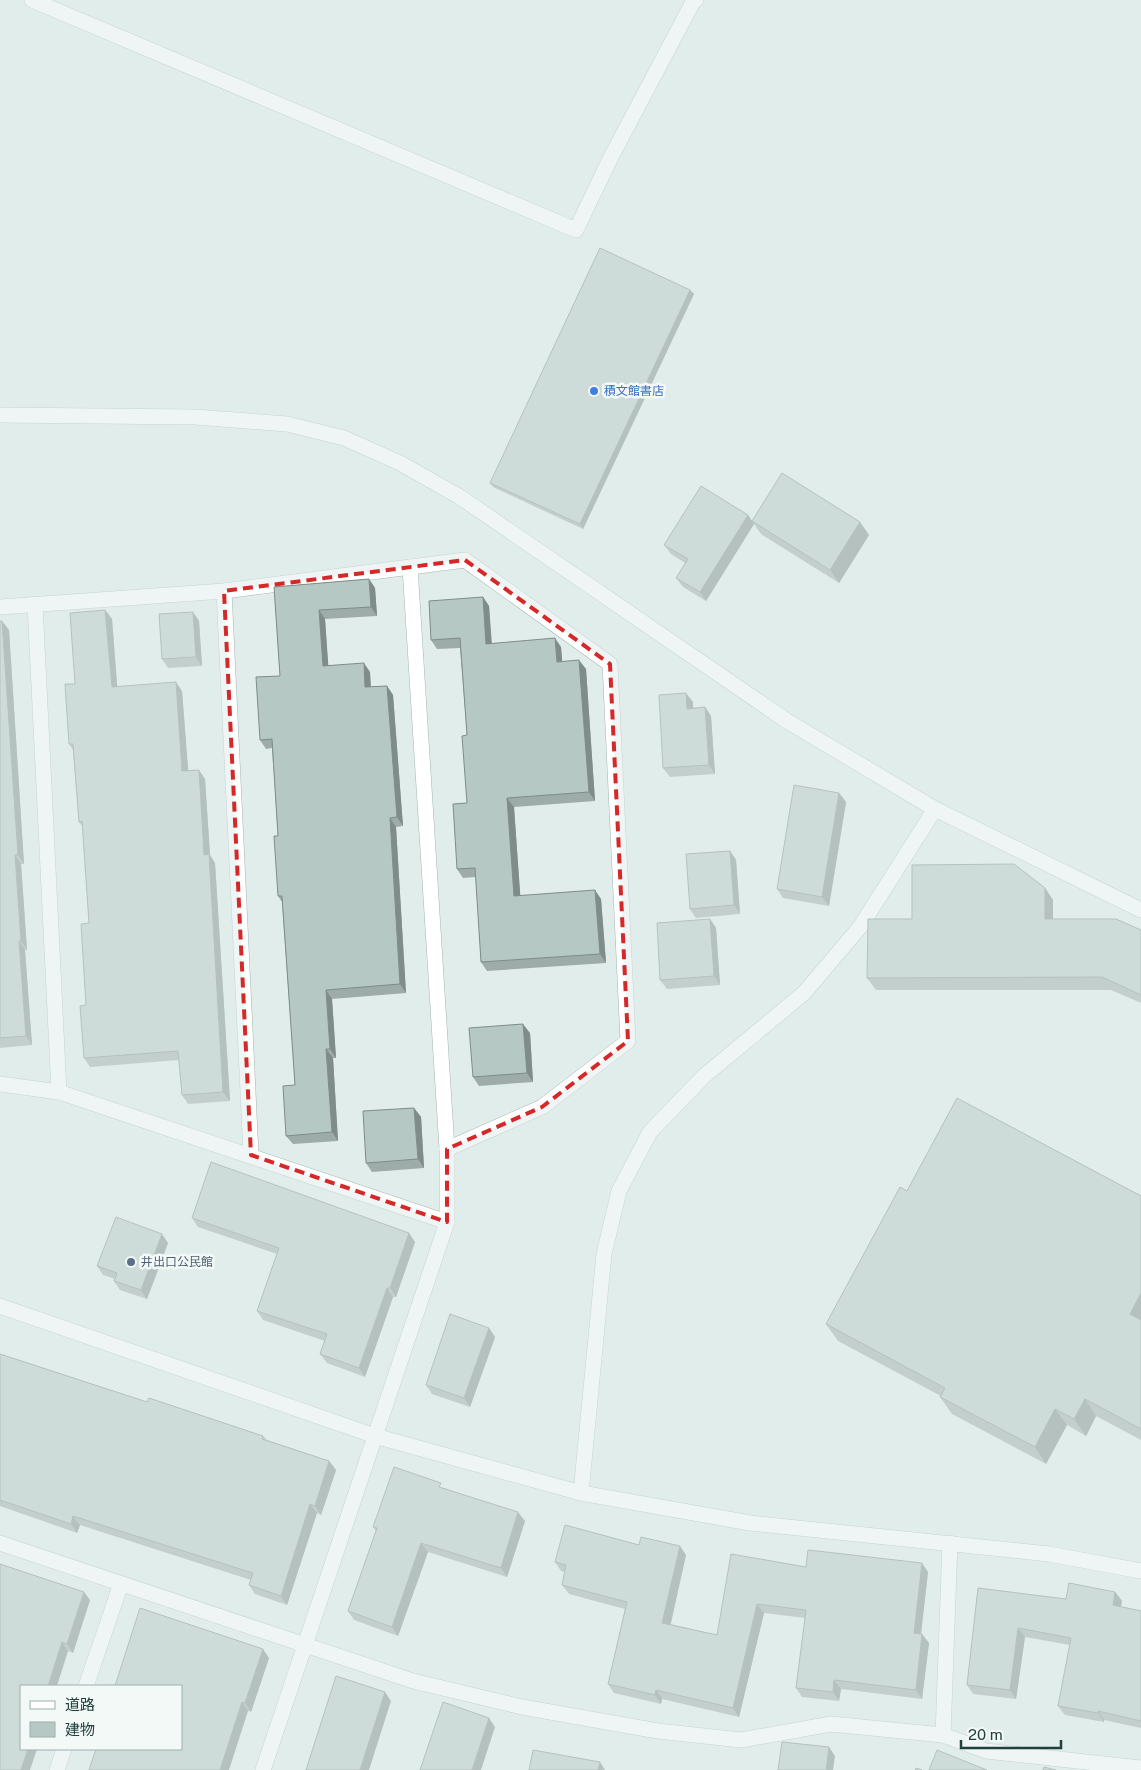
<svg xmlns="http://www.w3.org/2000/svg" width="1141" height="1770" viewBox="0 0 1141 1770" font-family="'Public Sans','Noto Sans JP',sans-serif">
<rect width="100%" height="100%" fill="#e1edeb"/>
<g fill="none" stroke-linecap="round" stroke-linejoin="round">
<!-- street casing -->
<g stroke="#a3b6b4" stroke-width="16">
<g id="street">
<polyline points="32,0 576,230 611,157 693,2 696,0"/>
<polyline points="224,591 251,1155"/>
<polyline points="35,604 59,1092"/>
<polyline points="0,607 224,591 465,560 610,664 628,1041 542,1107 447,1149"/>
<polyline points="0,1084 59,1092 447,1222"/>
<polyline points="0,1543 413,1681 522,1707 658,1731 741,1740 831,1724 943,1735 986,1751 1141,1768"/>
<polyline points="86,1686 121,1584"/>
<polyline points="943,1735 950,1543"/>
<polyline points="57,1770 64,1749"/>
<polyline points="263,1770 447,1222 447,1149 410,567"/>
</g>
</g>
<!-- secondary casing -->
<g stroke="#9fbab6" stroke-width="16">
<g id="secondary">
<polyline points="0,415 195,417 287,424 344,438 400,463 460,497 787,721 935,809 1141,910"/>
<polyline points="0,1306 375,1436 581,1493 750,1523 1049,1554 1141,1571"/>
<polyline points="581,1493 604,1254 619,1191 650,1132 704,1076 804,993 860,927 935,809"/>
</g>
</g>
<!-- street -->
<use href="#street" stroke="#fff" stroke-width="15"/>
<!-- secondary -->
<use href="#secondary" stroke="#fff" stroke-width="15"/>
</g>
<!-- wall -->
<g fill="#9daca9">
<polygon points="690,290 694,294 583,529 493,487 490,483"/>
<polygon points="748,515 752,521 869,535 839,583 761,534 754,524 706,601 683,587 676,578 685,563 671,554 664,545"/>
<polygon points="369,579 375,588 377,616 325,619 328,666 370,672 371,687 387,686 393,695 403,826 396,827 406,993 332,999 336,1058 333,1058 338,1141 293,1144 286,1136 295,1085 282,902 278,896 278,836 272,748 266,749 260,740 280,676 274,587"/>
<polygon points="483,597 489,606 492,643 561,647 562,661 586,669 595,801 514,807 520,896 601,899 606,963 487,971 481,962 476,877 463,878 457,869 467,803 467,735 460,648 437,649 431,640"/>
<polygon points="105,610 112,619 117,687 182,691 188,771 205,779 210,855 215,863 230,1101 188,1104 182,1095 179,1060 90,1067 84,1058 89,923 83,827 79,822 73,750 69,744 75,684"/>
<polygon points="193,612 199,621 202,666 168,668 162,659"/>
<polygon points="0,621 2,621 9,630 24,864 21,864 27,950 25,950 32,1045 0,1048"/>
<polygon points="693,702 693,708 705,707 711,716 715,774 670,777 663,768"/>
<polygon points="839,793 846,802 829,906 783,898 777,889"/>
<polygon points="730,851 736,860 740,914 696,918 690,909"/>
<polygon points="1045,888 1053,900 1053,919 1141,930 1141,1003 1111,990 876,990 867,978 912,919"/>
<polygon points="710,919 716,928 720,985 667,989 660,980"/>
<polygon points="530,1033 533,1082 479,1086 473,1077"/>
<polygon points="414,1108 421,1117 424,1168 372,1172 366,1163"/>
<polygon points="907,1191 1141,1196 1141,1440 1096,1416 1086,1436 1067,1425 1046,1464 952,1414 940,1397 941,1396 838,1341 826,1324"/>
<polygon points="192,1218 409,1233 415,1242 396,1297 393,1297 365,1377 327,1363 320,1354 325,1341 263,1320 257,1311 277,1254 198,1227"/>
<polygon points="168,1243 147,1299 120,1290 114,1281 115,1279 103,1275 97,1266"/>
<polygon points="489,1328 495,1337 470,1407 432,1394 426,1385"/>
<polygon points="0,1354 147,1402 263,1436 267,1440 329,1461 336,1470 321,1515 317,1513 287,1605 255,1594 249,1585 251,1580 80,1525 77,1533 0,1506"/>
<polygon points="444,1488 525,1521 507,1577 428,1552 398,1636 354,1620 348,1611 376,1531 373,1527"/>
<polygon points="639,1545 686,1555 670,1624 717,1635 806,1567 928,1572 921,1634 929,1643 922,1699 841,1689 839,1701 802,1697 796,1688 805,1618 764,1613 739,1717 662,1699 661,1704 614,1693 608,1684 625,1609 569,1594 562,1585 565,1572 561,1571 555,1562"/>
<polygon points="0,1564 90,1600 73,1653 68,1651"/>
<polygon points="978,1588 1066,1599 1115,1592 1122,1601 1121,1607 1141,1611 1141,1728 1104,1720 1104,1722 1065,1715 1058,1706 1070,1645 1025,1637 1016,1699 973,1694 967,1685"/>
<polygon points="269,1658 251,1712 248,1711 89,1770"/>
</g>
<!-- shaded-wall -->
<g fill="#7f8c89">
<polygon points="690,290 694,294 583,529 580,524"/>
<polygon points="748,515 754,524 706,601 700,592"/>
<polygon points="860,522 869,535 839,583 830,570"/>
<polygon points="369,579 375,588 377,616 371,607"/>
<polygon points="483,597 489,606 492,653 486,644"/>
<polygon points="105,610 112,619 118,696 112,687"/>
<polygon points="319,610 325,619 329,675 323,666"/>
<polygon points="193,612 199,621 202,666 196,657"/>
<polygon points="2,621 9,630 24,864 18,855"/>
<polygon points="555,638 561,647 563,671 557,662"/>
<polygon points="579,660 586,669 595,801 589,792"/>
<polygon points="364,663 370,672 371,696 365,687"/>
<polygon points="176,682 182,691 189,780 182,771"/>
<polygon points="387,686 393,695 403,826 397,817"/>
<polygon points="686,693 693,702 693,718 687,709"/>
<polygon points="705,707 711,716 715,774 709,765"/>
<polygon points="199,770 205,779 210,855 215,863 230,1101 223,1092 204,855"/>
<polygon points="839,793 846,802 829,906 822,897"/>
<polygon points="507,798 514,807 521,905 514,896"/>
<polygon points="390,818 396,827 406,993 400,984"/>
<polygon points="730,851 736,860 740,914 734,905"/>
<polygon points="15,855 21,864 27,950 21,941"/>
<polygon points="1045,888 1053,900 1053,931 1045,919"/>
<polygon points="595,890 601,899 606,963 600,954"/>
<polygon points="710,919 716,928 720,985 714,976"/>
<polygon points="19,941 25,950 32,1045 26,1036"/>
<polygon points="326,990 332,999 336,1058 330,1049"/>
<polygon points="523,1024 530,1033 533,1082 527,1073"/>
<polygon points="326,1049 333,1058 338,1141 332,1132"/>
<polygon points="414,1108 421,1117 424,1168 418,1159"/>
<polygon points="409,1233 415,1242 396,1297 390,1288"/>
<polygon points="162,1234 168,1243 147,1299 141,1290"/>
<polygon points="387,1288 393,1297 365,1377 359,1368"/>
<polygon points="1141,1293 1141,1330 1130,1314"/>
<polygon points="489,1328 495,1337 470,1407 464,1398"/>
<polygon points="1085,1399 1096,1416 1086,1436 1074,1419"/>
<polygon points="1055,1409 1067,1425 1046,1464 1035,1447"/>
<polygon points="329,1461 336,1470 321,1515 315,1506"/>
<polygon points="310,1504 317,1513 287,1605 281,1596"/>
<polygon points="518,1512 525,1521 507,1577 501,1568"/>
<polygon points="73,1516 80,1525 77,1533 71,1524"/>
<polygon points="421,1543 428,1552 398,1636 392,1627"/>
<polygon points="680,1546 686,1555 669,1632 662,1623"/>
<polygon points="922,1563 928,1572 920,1642 914,1633"/>
<polygon points="84,1592 90,1600 73,1653 67,1644"/>
<polygon points="1115,1592 1122,1601 1119,1614 1113,1605"/>
<polygon points="757,1604 764,1613 739,1717 733,1708"/>
<polygon points="1018,1628 1025,1637 1016,1699 1010,1690"/>
<polygon points="922,1634 929,1643 922,1699 916,1690"/>
<polygon points="62,1642 68,1651 57,1686 48,1686"/>
<polygon points="263,1649 269,1658 251,1712 245,1703"/>
<polygon points="834,1680 841,1689 839,1701 833,1692"/>
<polygon points="656,1690 662,1699 661,1704 655,1695"/>
<polygon points="385,1692 391,1701 369,1770 360,1770"/>
<polygon points="242,1702 248,1711 229,1770 220,1770"/>
<polygon points="1098,1711 1104,1720 1104,1722 1098,1713"/>
<polygon points="489,1718 495,1727 481,1770 472,1770"/>
<polygon points="829,1747 835,1756 833,1770 826,1770"/>
<polygon points="28,1749 37,1749 30,1770 21,1770"/>
<polygon points="600,1762 605,1770 598,1770"/>
</g>
<!-- building -->
<g fill="#b6c8c4" stroke="#7f8c89">
<polygon points="600,248 690,290 580,524 490,483"/>
<polygon points="782,473 860,522 830,570 752,521"/>
<polygon points="701,486 748,515 700,592 676,578 688,559 664,545"/>
<polygon points="369,579 371,607 319,610 323,666 364,663 365,687 387,686 397,817 390,818 400,984 326,990 330,1049 326,1049 332,1132 286,1136 283,1086 295,1085 282,896 278,896 274,836 278,836 272,739 260,740 256,677 280,676 274,587"/>
<polygon points="483,597 486,644 555,638 557,662 579,660 589,792 507,798 514,896 595,890 600,954 481,962 475,868 457,869 453,804 467,803 462,736 467,735 460,638 431,640 429,601"/>
<polygon points="105,610 112,687 176,682 182,771 199,770 204,855 209,854 223,1092 182,1095 178,1051 84,1058 80,1006 86,1005 81,924 89,923 82,821 79,822 73,744 69,744 65,684 75,684 70,613"/>
<polygon points="193,612 196,657 162,659 159,614"/>
<polygon points="0,621 2,621 18,855 15,855 21,941 19,941 26,1036 0,1038"/>
<polygon points="686,693 687,709 705,707 709,765 663,768 659,695"/>
<polygon points="794,785 839,793 822,897 777,889"/>
<polygon points="730,851 734,905 690,909 686,854"/>
<polygon points="1014,864 1045,888 1045,919 1116,919 1141,930 1141,995 1102,977 867,978 868,919 912,919 912,865"/>
<polygon points="710,919 714,976 660,980 657,923"/>
<polygon points="523,1024 527,1073 473,1077 469,1028"/>
<polygon points="957,1098 1141,1196 1141,1293 1130,1314 1141,1320 1141,1429 1085,1399 1074,1419 1055,1409 1035,1447 940,1397 945,1388 826,1324 900,1187 907,1191"/>
<polygon points="414,1108 418,1159 366,1163 363,1111"/>
<polygon points="211,1162 409,1233 390,1288 387,1288 359,1368 320,1354 327,1334 257,1311 279,1248 192,1218"/>
<polygon points="116,1217 162,1234 141,1290 114,1281 117,1273 97,1266"/>
<polygon points="450,1314 489,1328 464,1398 426,1385"/>
<polygon points="0,1354 147,1402 149,1398 263,1436 262,1439 329,1461 315,1506 310,1504 281,1596 249,1585 253,1573 73,1516 71,1524 0,1500"/>
<polygon points="394,1467 441,1483 439,1487 518,1512 501,1568 421,1543 392,1627 348,1611 377,1528 373,1527"/>
<polygon points="565,1525 639,1545 641,1537 680,1546 662,1623 717,1635 731,1554 806,1567 808,1550 922,1563 914,1633 922,1634 916,1690 834,1680 833,1692 796,1688 806,1610 757,1604 733,1708 656,1690 655,1695 608,1684 627,1602 562,1585 566,1565 555,1562"/>
<polygon points="0,1564 84,1592 67,1644 62,1642 48,1686 21,1686 21,1749 28,1749 21,1770 0,1770"/>
<polygon points="1069,1583 1115,1592 1113,1605 1141,1611 1141,1721 1098,1711 1098,1713 1058,1706 1071,1638 1018,1628 1010,1690 967,1685 978,1588 1066,1599"/>
<polygon points="140,1608 263,1649 245,1703 242,1702 220,1770 89,1770 96,1749 181,1749 181,1686 115,1686"/>
<polygon points="336,1676 385,1692 360,1770 306,1770"/>
<polygon points="443,1702 489,1718 472,1770 420,1770"/>
<polygon points="782,1742 829,1747 826,1770 778,1770"/>
<polygon points="533,1750 600,1762 598,1770 529,1770"/>
<polygon points="937,1750 987,1770 929,1770"/>
<polygon points="1044,1767 1056,1770 1043,1770"/>
<polygon points="916,1768 922,1770 915,1770"/>
</g>
<!-- marked area -->
<path d="M0 0H1141V1770H0ZM 465,560 L 610,664 L 628,1041 L 542,1107 L 447,1149 L 447,1222 L 251,1155 L 224,591 Z" fill="#e1edeb" fill-opacity=".55" fill-rule="evenodd"/>
<path fill="none" stroke="#d62828" stroke-width="4" stroke-dasharray="10 6" stroke-linejoin="round" d="M 465,560 L 610,664 L 628,1041 L 542,1107 L 447,1149 L 447,1222 L 251,1155 L 224,591 Z"/>
<!-- markers -->
<circle fill="#3f7fe0" stroke="#f2f9f7" stroke-width="2" cx="594" cy="391" r="5"/>
<circle fill="#5c6f8a" stroke="#f2f9f7" stroke-width="2" cx="131" cy="1262" r="5"/>
<g text-anchor="middle" dominant-baseline="central" stroke-width="5" stroke-linejoin="round" paint-order="stroke">
<!-- shop labels -->
<g font-size="12" fill="#366cbe" stroke="#f2f9f7" text-anchor="start">
<text x="604" y="391">積文館書店</text>
</g>
<!-- service labels -->
<g font-size="12" fill="#4e5e75" stroke="#f2f9f7" text-anchor="start">
<text x="141" y="1262">井出口公民館</text>
</g>
</g>
<!-- legend -->
<rect x="20" y="1685" width="162" height="65" fill="#f2f9f7" stroke="#9eafad"/>
<rect x="30" y="1701" width="25" height="8" fill="#ffffff" stroke="#9eafad"/>
<text x="65" y="1710" font-size="15" fill="#20403e">道路</text>
<rect x="30" y="1722" width="25" height="15" fill="#b6c8c4" stroke="#9eafad"/>
<text x="65" y="1735" font-size="15" fill="#20403e">建物</text>
<!-- scale -->
<path d="M961 1740v8h100v-8" fill="none" stroke="#20403e" stroke-width="2.5"/>
<text x="968" y="1740" font-size="15" fill="#20403e" stroke="#f2f9f7" stroke-width="4" paint-order="stroke">20 m</text>
</svg>
